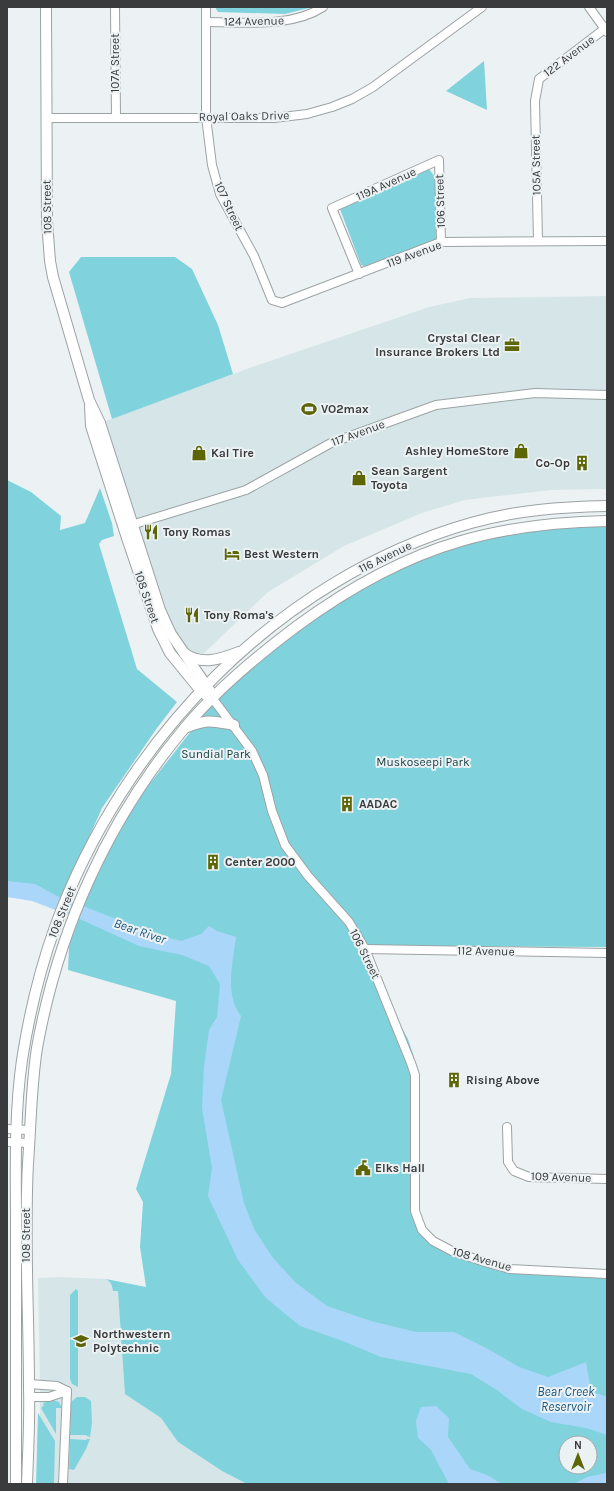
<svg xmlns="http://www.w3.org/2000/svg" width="614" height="1491" viewBox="0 0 614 1491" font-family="Karla,sans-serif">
<rect width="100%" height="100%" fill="#ecf2f3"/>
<!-- built -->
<g fill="#d6e6e8">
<polygon points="607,296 607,489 552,490 465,500 422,513 344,546 268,592 198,659 171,634 100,423 255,366 429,307 470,298"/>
<polygon points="60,1277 106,1279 110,1281 112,1286 118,1291 126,1394 161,1418 178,1442 222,1471 247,1484 39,1484 40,1390 38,1278"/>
</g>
<!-- green -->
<g fill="#80d3dd" fill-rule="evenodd">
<polygon points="215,7 313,7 285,14 218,12"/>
<polygon points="484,61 487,110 446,91"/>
<polygon points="429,169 435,177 436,243 368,268 361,265 340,209"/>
<polygon points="81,257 175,257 192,269 218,325 233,374 112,419 69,272"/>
<polygon points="7,480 31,492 61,516 60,530 85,523 100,488 112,523 114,536 102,540 99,544 137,669 177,702 157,728 102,808 59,905 7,892"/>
<path d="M 607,521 L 607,947 L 356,946 L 408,1039 L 414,1057 L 418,1129 L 415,1204 L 430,1236 L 450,1247 L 517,1271 L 607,1274 L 607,1484 L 247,1484 L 222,1471 L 178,1442 L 161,1418 L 125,1394 L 118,1291 L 113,1291 C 112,1285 111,1282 106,1279 L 146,1287 L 140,1247 L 143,1202 L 136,1189 L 171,1074 L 176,1001 L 68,970 L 69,946 L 89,891 L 99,870 L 129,814 L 148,786 L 228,684 L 348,592 L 459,542 ZM 566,1443 L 590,1443 L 590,1467 L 566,1467 Z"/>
<polygon points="76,1289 78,1291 78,1387 72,1384 70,1379 70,1295"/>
<polygon points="77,1397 85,1397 91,1401 92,1423 90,1437 87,1436 86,1435 70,1435 71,1404 72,1401"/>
<polygon points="53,1400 59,1402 62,1408 56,1408 56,1434 41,1408 44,1405 43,1403"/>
<polygon points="38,1413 55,1441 54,1484 36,1484"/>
<polygon points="70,1439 86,1440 87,1439 90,1439 86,1449 74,1470 69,1469"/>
</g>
<!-- water -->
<g fill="#aad7f9">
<path d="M 7,881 L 35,884 L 57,896 L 152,933 L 181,941 L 201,934 L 209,926 L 217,931 L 236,937 C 233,962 224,994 241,1016 L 221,1100 L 244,1203 L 254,1229 L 273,1258 L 296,1283 L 327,1306 L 371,1321 L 416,1332 L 454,1332 L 488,1349 L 519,1367 L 548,1377 L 586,1362 L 591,1391 L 607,1397 L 607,1435 L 586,1428 L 551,1422 L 522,1409 L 497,1390 L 471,1374 L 381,1357 L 343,1341 L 300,1326 L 266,1298 L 238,1260 L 208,1196 L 212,1168 L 202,1108 L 204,1067 L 209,1030 L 217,1017 L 220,984 L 209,966 L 182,955 L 139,946 L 82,920 L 32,901 L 7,897 Z"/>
<polygon points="436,1406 449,1418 448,1437 470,1469 487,1475 502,1484 449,1484 431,1450 418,1438 416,1421 421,1407"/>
<polygon points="607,1471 607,1484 574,1484 587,1477 606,1473"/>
</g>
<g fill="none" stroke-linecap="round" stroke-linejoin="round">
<!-- minor casing -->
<g stroke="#9ca2a3" stroke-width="10">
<g id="minor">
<polyline points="115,7 116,118"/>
<polyline points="206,7 206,117 212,165 220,194 254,256 272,300 282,303 287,301 441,242 607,241"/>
<polyline points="589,7 607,32"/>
<path d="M 206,22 C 244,22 291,28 323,7"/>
<polyline points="46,118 274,118 307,114 332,107 352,99 373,87 482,7"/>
<polyline points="538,241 535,101 539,79 607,27"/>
<polyline points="359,274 332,208 439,160 441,242"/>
<polyline points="128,526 246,490 331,443 436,405 535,393 607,395"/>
<polyline points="213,699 252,751 263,775 272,811 285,845 308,876 349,922 365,949 411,1063 415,1075 415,1211 422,1230 433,1241 452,1251 485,1262 510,1269 607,1274"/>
<polyline points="365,949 607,953"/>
<polyline points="507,1127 508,1162 514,1171 529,1177 607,1179"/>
<polyline points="7,1129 29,1130"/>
<polyline points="7,1142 29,1143"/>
<polyline points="29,1384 57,1386 67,1391"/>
<polyline points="29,1397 49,1397 67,1391"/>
<polyline points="63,1484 67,1391"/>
</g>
</g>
<!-- major casing -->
<g stroke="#9ca2a3" stroke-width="12">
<g id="major">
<polyline points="46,7 47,221 50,261 53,277 89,400 100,423 160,610 171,634 210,691"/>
<polyline points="90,406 91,426 126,535 158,629 170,653 201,691 206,695"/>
<path d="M 184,653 C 201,666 221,659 239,652"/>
<path d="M 187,727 C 209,719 211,721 234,725"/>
<path d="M 16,1484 C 16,1399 16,1314 16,1229 C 16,1173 14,1116 22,1060 C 29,1015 40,969 55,927 C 123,740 278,578 471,523 C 516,510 561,507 607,506"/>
<path d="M 27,1484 C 28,1452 30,1420 29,1388 C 29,1313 24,1238 28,1163 C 31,1124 31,1086 37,1048 C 58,931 107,821 183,730 C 214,692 257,656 297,626 C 346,590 402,558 461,541 C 509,527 558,522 607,521"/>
</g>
</g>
<!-- minor -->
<use href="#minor" stroke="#fff" stroke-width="8"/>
<!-- major -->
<use href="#major" stroke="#fff" stroke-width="10"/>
</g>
<!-- icons -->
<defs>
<g id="office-bare" transform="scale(1.2)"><path d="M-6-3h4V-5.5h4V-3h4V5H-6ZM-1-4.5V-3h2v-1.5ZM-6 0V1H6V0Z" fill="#5d6504" stroke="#ecf2f3" stroke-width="2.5" paint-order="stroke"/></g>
<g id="stadium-bare" transform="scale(1.2)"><path d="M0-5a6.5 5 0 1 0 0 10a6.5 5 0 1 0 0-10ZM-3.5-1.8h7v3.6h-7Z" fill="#5d6504" stroke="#ecf2f3" stroke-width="2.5" paint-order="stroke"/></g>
<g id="shop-bare" transform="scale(1.2)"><path d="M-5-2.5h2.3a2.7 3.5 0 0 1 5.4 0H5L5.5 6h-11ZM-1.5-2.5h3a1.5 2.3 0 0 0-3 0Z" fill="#5d6504" stroke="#ecf2f3" stroke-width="2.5" paint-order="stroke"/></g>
<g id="building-bare" transform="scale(1.2)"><path d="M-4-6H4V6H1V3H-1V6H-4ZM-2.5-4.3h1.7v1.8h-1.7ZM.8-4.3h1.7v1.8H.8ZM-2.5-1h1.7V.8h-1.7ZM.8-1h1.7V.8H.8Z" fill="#5d6504" stroke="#ecf2f3" stroke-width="2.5" paint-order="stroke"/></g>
<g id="restaurant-bare" transform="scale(1.2)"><path d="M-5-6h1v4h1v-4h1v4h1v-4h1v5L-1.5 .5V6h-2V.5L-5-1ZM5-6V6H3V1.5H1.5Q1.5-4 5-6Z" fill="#5d6504" stroke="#ecf2f3" stroke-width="2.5" paint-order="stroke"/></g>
<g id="hotel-bare" transform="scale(1.2)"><path d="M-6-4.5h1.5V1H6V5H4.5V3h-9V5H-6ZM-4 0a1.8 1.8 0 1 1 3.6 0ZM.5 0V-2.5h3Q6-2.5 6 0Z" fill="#5d6504" stroke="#ecf2f3" stroke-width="2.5" paint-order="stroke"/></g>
<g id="civic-bare" transform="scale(1.2)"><path d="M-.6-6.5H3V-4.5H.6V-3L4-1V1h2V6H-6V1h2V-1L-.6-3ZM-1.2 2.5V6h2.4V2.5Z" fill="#5d6504" stroke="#ecf2f3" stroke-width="2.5" paint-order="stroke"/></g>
<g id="university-bare" transform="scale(1.2)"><path d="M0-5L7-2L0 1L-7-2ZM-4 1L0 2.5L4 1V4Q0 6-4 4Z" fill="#5d6504" stroke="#ecf2f3" stroke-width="2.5" paint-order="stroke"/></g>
</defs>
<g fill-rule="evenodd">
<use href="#office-bare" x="512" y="345"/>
<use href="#stadium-bare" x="309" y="409"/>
<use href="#shop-bare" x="521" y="451"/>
<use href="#shop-bare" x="199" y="453"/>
<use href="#building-bare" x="582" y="463"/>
<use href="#shop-bare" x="359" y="478"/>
<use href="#restaurant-bare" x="151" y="532"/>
<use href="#hotel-bare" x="232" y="554"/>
<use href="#restaurant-bare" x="192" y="615"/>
<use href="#building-bare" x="347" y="804"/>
<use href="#building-bare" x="213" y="862"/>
<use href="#building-bare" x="454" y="1080"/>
<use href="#civic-bare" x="363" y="1168"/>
<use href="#university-bare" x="81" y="1341"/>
</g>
<g text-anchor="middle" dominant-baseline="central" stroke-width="4" stroke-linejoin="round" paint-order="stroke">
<!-- street labels -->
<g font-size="12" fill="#393b3c" stroke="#ecf2f3">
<text transform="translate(254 21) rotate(-1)">124 Avenue</text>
<text transform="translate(569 56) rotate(-37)">122 Avenue</text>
<text transform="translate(115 63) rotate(-90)">107A Street</text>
<text transform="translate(244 116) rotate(-1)">Royal Oaks Drive</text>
<text transform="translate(536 165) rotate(-91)">105A Street</text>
<text transform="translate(386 184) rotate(-24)">119A Avenue</text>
<text transform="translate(440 201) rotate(-92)">106 Street</text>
<text transform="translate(229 206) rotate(65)">107 Street</text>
<text transform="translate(47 207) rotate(-91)">108 Street</text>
<text transform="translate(414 254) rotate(-20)">119 Avenue</text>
<text transform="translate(358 433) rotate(-20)">117 Avenue</text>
<text transform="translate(385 557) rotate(-26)">116 Avenue</text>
<text transform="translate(147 597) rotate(71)">108 Street</text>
<text transform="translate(62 912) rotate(-68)">108 Street</text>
<text transform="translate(486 951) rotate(1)">112 Avenue</text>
<text transform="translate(365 954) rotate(64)">106 Street</text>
<text transform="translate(561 1177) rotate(2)">109 Avenue</text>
<text transform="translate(26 1235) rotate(-90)">108 Street</text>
<text transform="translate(482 1259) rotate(16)">108 Avenue</text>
</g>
<!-- poi labels -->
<g font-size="12" font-weight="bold" fill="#393b3c" stroke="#ecf2f3" text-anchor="start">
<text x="500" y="338" text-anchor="end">Crystal Clear<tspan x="500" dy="14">Insurance Brokers Ltd</tspan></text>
<text x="321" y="409">VO2max</text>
<text x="509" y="451" text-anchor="end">Ashley HomeStore</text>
<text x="211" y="453">Kal Tire</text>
<text x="570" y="463" text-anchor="end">Co-Op</text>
<text x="371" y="471">Sean Sargent<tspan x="371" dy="14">Toyota</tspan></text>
<text x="163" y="532">Tony Romas</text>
<text x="244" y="554">Best Western</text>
<text x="204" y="615">Tony Roma's</text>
<text x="359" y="804">AADAC</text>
<text x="225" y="862">Center 2000</text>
<text x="466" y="1080">Rising Above</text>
<text x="375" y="1168">Elks Hall</text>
<text x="93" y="1334">Northwestern<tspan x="93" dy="14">Polytechnic</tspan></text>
</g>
<!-- park labels -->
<g font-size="12" fill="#143d41" stroke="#ecf2f3">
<text x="216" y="754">Sundial Park</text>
<text x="423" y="762">Muskoseepi Park</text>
</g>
<!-- water labels -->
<g font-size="13" font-style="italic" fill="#1a5881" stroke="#ecf2f3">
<text transform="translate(140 931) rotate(19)">Bear River</text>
<text x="566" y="1391">Bear Creek<tspan x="566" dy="15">Reservoir</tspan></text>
</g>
</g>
<!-- border -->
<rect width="614" height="1491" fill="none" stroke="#393b3c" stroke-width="16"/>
<!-- north arrow -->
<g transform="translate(578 1455)"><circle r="19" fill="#ecf2f3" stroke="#a4a9aa"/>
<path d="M0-3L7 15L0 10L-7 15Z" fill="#5d6504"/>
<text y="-6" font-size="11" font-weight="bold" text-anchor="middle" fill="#393b3c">N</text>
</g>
</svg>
